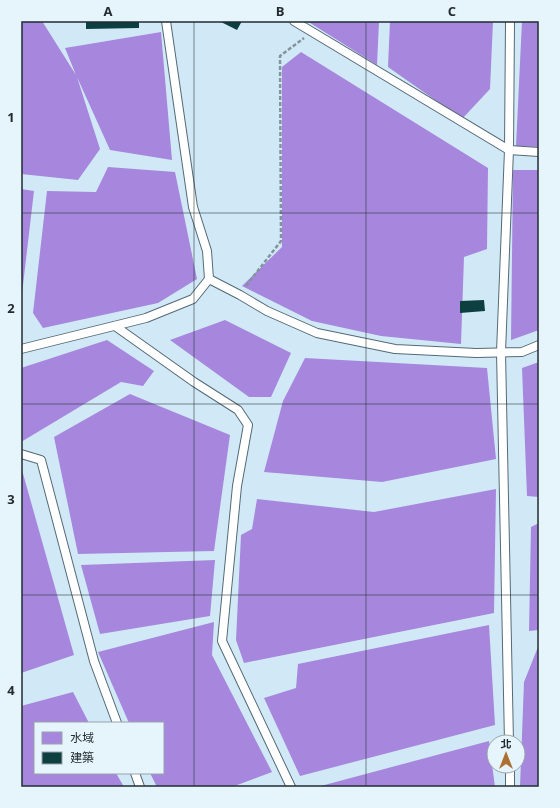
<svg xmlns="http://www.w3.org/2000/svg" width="560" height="808" viewBox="0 0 560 808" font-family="'Open Sans','Noto Sans TC',sans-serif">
<rect width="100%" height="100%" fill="#d1e9f6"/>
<!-- water -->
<g fill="#a687dd">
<polygon points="21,21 42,21 76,75 65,48 161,32 172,160 110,150 77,77 100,149 78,180 21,174"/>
<polygon points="307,21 379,21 377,65"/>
<polygon points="390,21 493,21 490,89 462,119 388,67"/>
<polygon points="522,21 539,21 539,147 516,146"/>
<polygon points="301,52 488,168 487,249 464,257 461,344 381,336 312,321 242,286 282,247 282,67"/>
<polygon points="108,167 175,172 197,279 158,303 43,328 33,313 47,191 96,192"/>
<polygon points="513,170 539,170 539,330 511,340"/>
<polygon points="21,189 34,191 21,302"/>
<polygon points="225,320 291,353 271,397 249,397 170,340"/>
<polygon points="107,340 154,371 143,386 121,382 21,442 21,368"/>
<polygon points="305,358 487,368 496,459 382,482 264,472 283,401"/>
<polygon points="539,362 539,497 527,496 522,368"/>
<polygon points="130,394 230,435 214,551 78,554 54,437"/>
<polygon points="22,470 74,655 21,673 21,471"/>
<polygon points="496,489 494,613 244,663 236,640 241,535 252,529 257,499 374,512"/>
<polygon points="539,523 539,630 529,631 531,527"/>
<polygon points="215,560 210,616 100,634 81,565"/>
<polygon points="214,622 212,655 272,772 232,787 157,787 150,773 163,773 163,723 129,723 98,652"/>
<polygon points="489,625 495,725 300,776 264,698 296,688 298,664"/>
<polygon points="538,647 539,647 539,787 520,787 524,682"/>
<polygon points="73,692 89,723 35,723 35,773 116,773 124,787 21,787 21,706"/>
<polygon points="489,741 495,787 317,787"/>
</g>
<!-- building -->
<g fill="#0d3f41">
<polygon points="86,21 139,21 139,28 86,29"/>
<polygon points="219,21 242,21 237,30"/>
<polygon points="484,300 485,311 460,313 460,301"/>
</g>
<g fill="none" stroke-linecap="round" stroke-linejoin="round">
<!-- lane casing -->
<g stroke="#556a75" stroke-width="10">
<g id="lane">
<polyline points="166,21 193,207 207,251 209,279"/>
<polyline points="294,21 509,150 539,152"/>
<polyline points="115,326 194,382 238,410 248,425 237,486 222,641 291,787"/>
<polyline points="21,349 146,318 193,299 209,279 240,295 267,311 317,333 395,349 476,353 522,352 539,345"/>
<polyline points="21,454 41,460 94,661 117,723"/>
<polyline points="509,742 501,352 509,150 510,21"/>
<polyline points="510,766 510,787"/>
<polyline points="135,773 140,787"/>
</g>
</g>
<!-- path -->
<polyline stroke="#83949d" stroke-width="2.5" stroke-dasharray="4 2" stroke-linecap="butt" points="246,286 281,241 280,56 304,38"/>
<!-- lane -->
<use href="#lane" stroke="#fff" stroke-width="8"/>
</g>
<!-- grid -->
<path fill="none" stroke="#222b30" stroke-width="1" stroke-opacity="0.55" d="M 194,21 L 194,787M 366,21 L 366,787M 21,213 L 539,213M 21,404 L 539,404M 21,595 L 539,595"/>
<!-- border -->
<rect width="560" height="808" fill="none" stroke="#e6f4fc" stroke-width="44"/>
<!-- legend -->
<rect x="34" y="722" width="130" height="52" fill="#e6f4fc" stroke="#98a4aa"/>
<rect x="42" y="732" width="20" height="12" fill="#a687dd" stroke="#98a4aa"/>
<text x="70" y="742" font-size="12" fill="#222b30">水域</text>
<rect x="42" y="752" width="20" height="12" fill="#0d3f41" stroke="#98a4aa"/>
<text x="70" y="762" font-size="12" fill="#222b30">建築</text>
<!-- north arrow -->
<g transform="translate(506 754)"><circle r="19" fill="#e6f4fc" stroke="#98a4aa"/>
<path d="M0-3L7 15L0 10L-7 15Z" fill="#ac7032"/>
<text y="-6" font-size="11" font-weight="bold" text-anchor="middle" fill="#222b30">北</text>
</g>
<rect x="22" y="22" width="516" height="764" fill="none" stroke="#222b30" stroke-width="1.5"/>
<g font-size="13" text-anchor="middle" font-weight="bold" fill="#222b30">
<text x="108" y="16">A</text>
<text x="280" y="16">B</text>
<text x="452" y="16">C</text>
<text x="11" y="122">1</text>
<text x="11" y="313">2</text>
<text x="11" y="504">3</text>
<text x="11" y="695">4</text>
</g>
</svg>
